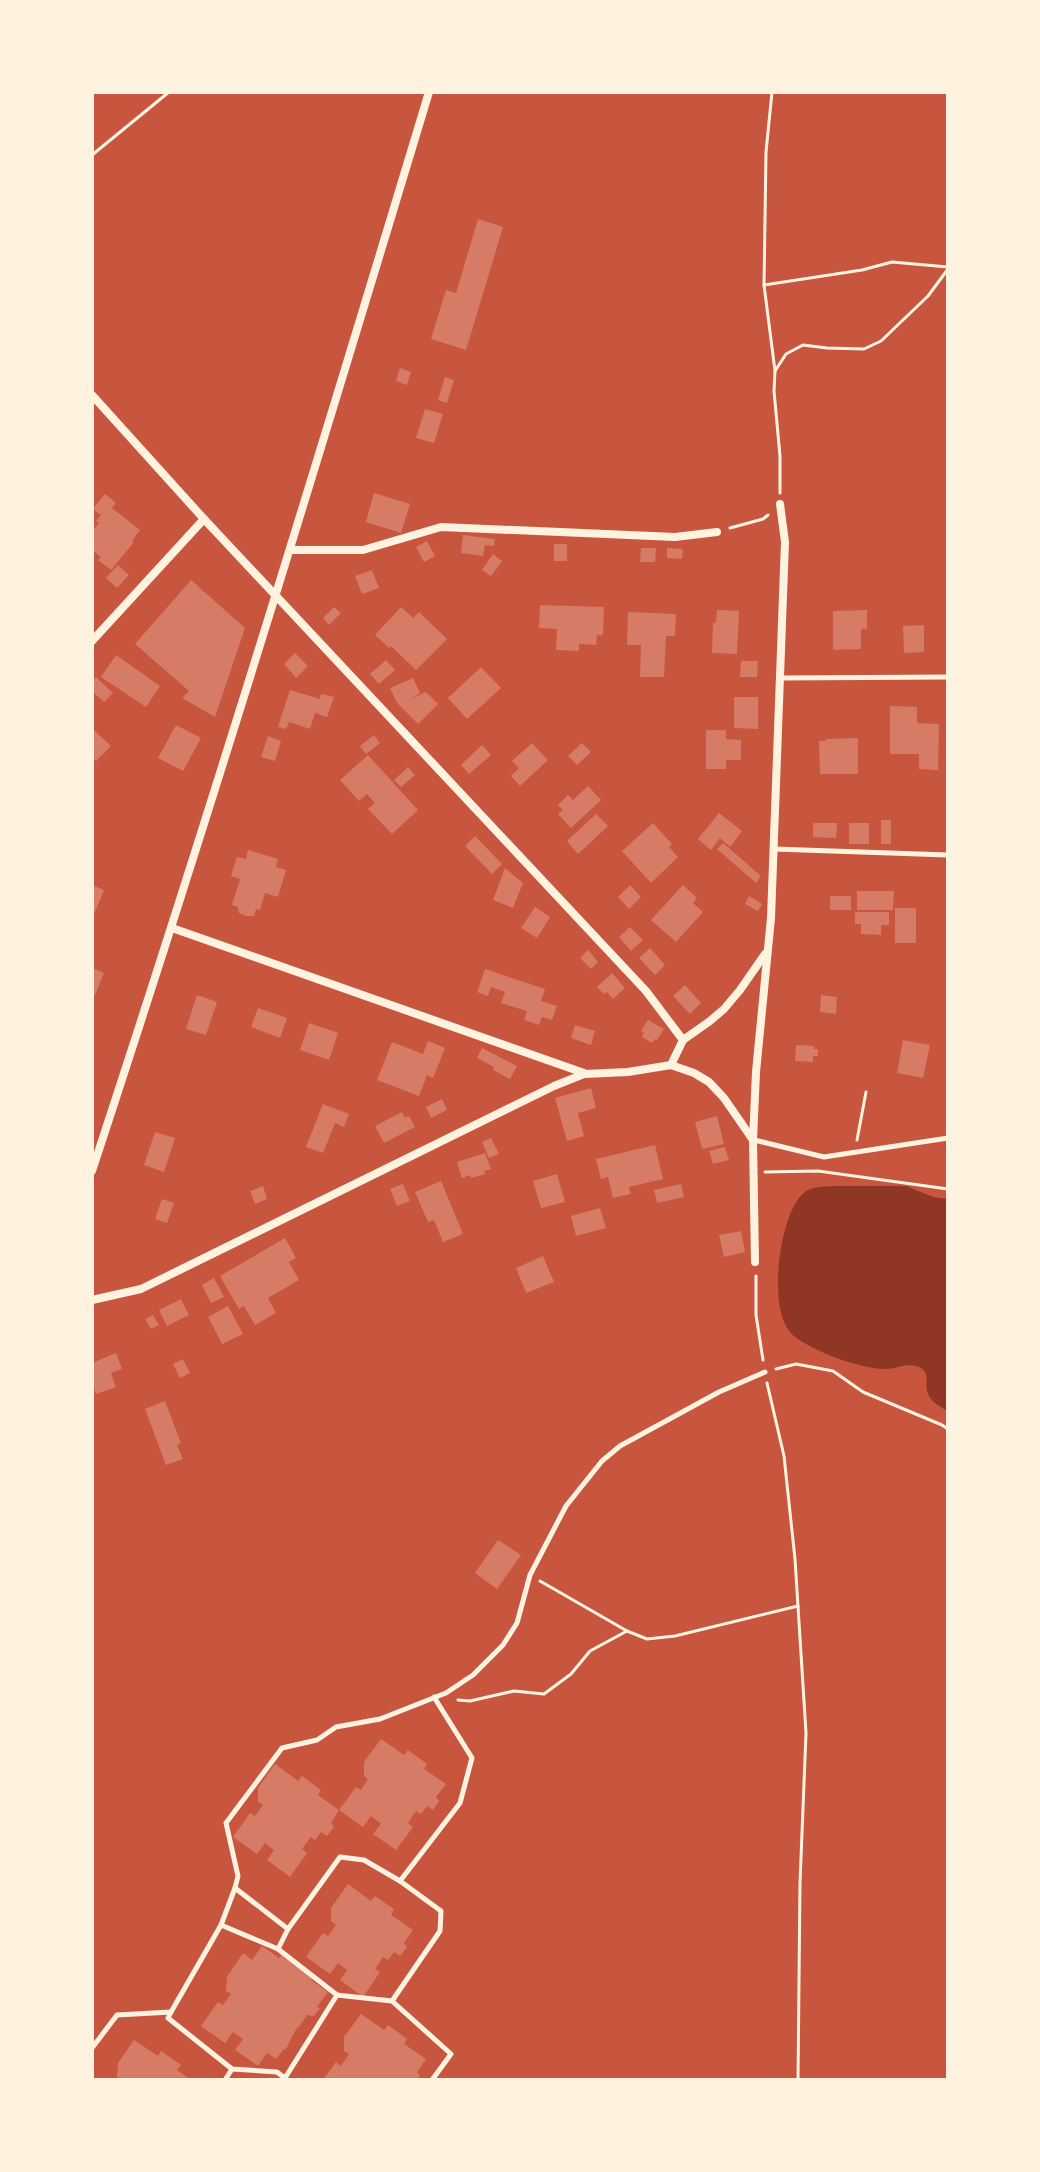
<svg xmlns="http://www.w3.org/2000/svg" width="1040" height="2172" viewBox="0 0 1040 2172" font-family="'Source Sans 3',sans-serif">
<rect width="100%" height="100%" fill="#c8553d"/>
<!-- water -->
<path fill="#8f3625" d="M 833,1186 L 906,1186 L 933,1197 L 948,1199 L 948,1411 C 940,1407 929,1401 927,1391 C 925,1382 930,1374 921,1368 C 910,1361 896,1369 885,1369 C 861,1369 812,1351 794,1336 C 766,1314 779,1221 800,1197 C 808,1186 821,1187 833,1186 Z"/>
<!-- building -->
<g fill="#d67c66">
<polygon points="478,219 503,227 466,350 431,339 446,290 456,293"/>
<polygon points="400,368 411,372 407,385 396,381"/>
<polygon points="445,377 454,380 447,403 438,400"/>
<polygon points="425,409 443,414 434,443 416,438"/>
<polygon points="374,493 410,504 401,533 366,522"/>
<polygon points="105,494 116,503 112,508 140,530 132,541 134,542 111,570 98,560 101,557 92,550 92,531 99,523 96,521 101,515 93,509"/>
<polygon points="463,535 495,539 494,546 485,545 483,556 461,553"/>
<polygon points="427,541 435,556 424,562 416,547"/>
<rect x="554" y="544" width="13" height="17"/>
<polygon points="641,548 656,548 655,562 640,562"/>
<polygon points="667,548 683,549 682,559 667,558"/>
<polygon points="493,554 502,561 491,576 482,570"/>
<polygon points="118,565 129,575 117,588 106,578"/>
<polygon points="372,570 379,588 362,594 355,576"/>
<polygon points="191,580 245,628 215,717 182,698 189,691 135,644"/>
<polygon points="540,605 604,607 603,635 597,635 596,645 579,644 579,651 556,650 557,629 539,628"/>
<polygon points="334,607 341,613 329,625 323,618"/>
<polygon points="401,607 413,618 419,612 447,639 416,670 391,646 389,648 375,635"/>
<polygon points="717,610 739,611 737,654 712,653 713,623 716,623"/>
<polygon points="867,610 867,629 861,629 861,649 833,650 833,611"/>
<polygon points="628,612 676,614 675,636 666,636 664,677 640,677 641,645 627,645"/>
<polygon points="924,625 924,652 904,653 903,626"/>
<polygon points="295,653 308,666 296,678 284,664"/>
<polygon points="116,655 160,686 146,707 101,677"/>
<polygon points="386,660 395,670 379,684 370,674"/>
<polygon points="741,661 758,661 757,677 740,677"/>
<polygon points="481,667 501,688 467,719 448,698"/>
<polygon points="96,677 113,693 104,702 92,691 92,682"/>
<polygon points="413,678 420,693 410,699 426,692 438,704 418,724 397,703 390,688"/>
<polygon points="290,690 320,699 321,694 334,697 327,717 315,713 310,729 289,722 286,729 278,727"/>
<polygon points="734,697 758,697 758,729 734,728"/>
<polygon points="890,706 917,707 917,723 939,724 938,770 919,769 919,754 890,754"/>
<polygon points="176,725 201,738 183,771 158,758"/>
<polygon points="92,728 111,746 96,761 92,757"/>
<polygon points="706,730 726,730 726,739 741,740 741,760 726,760 726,769 706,769"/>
<polygon points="374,735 380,743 366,754 360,746"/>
<polygon points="268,736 281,741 275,761 261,757"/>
<polygon points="858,738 858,774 820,774 819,741 826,741 825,739"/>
<polygon points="532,743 548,760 520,786 511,776 519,768 512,761"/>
<polygon points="582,743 591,752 577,765 568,756"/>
<polygon points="482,745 491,755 469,774 461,765"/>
<polygon points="368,755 418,810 392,834 368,809 375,803 367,794 359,801 340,780"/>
<polygon points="408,767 415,775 401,787 394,780"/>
<polygon points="588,786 601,800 571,828 558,814 563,810 558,805 568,795 573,800"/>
<polygon points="719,813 742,831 730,847 720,838 711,850 698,839"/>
<polygon points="596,814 608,826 578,854 567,841"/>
<rect x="881" y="820" width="10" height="24"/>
<polygon points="653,823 672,844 669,847 678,857 651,883 622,851"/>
<polygon points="813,823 837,823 836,838 813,837"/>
<rect x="849" y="823" width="20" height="21"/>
<polygon points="475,836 502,864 492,874 465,846"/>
<polygon points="723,843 761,876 756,883 717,849"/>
<polygon points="248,850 278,859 276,867 286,870 278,897 265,893 260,910 256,909 254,916 246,916 239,913 238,907 232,905 240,879 231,876 237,857 246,859"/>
<polygon points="505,868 523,883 513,908 493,900"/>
<polygon points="92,885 104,890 92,919"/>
<polygon points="630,885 641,897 629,909 618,897"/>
<polygon points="683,885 697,898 693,903 703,912 676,942 651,920"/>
<polygon points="857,891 894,891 893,910 857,910"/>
<polygon points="749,896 762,904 758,911 745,904"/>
<rect x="830" y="896" width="21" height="14"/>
<polygon points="535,907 550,917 537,938 521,928"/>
<rect x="895" y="908" width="21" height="35"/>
<polygon points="855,912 889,912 889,925 881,925 881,935 861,934 861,924 855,924"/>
<polygon points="630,927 643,940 631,951 619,937"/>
<polygon points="650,948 665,965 655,975 639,958"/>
<polygon points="588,950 598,962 591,969 580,958"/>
<polygon points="92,968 104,973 92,1002"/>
<polygon points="485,969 545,989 541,1001 557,1006 552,1020 542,1017 539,1025 524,1020 527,1011 501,1003 505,992 491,987 488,996 477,992"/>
<polygon points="612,973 625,988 613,999 607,992 604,994 597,987"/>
<polygon points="685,985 701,1003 690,1014 673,996"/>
<polygon points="197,995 217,1002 206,1035 186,1029"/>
<polygon points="821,995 837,997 836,1014 820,1012"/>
<polygon points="258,1008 287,1018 280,1038 251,1027"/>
<polygon points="648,1020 664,1029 657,1040 655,1039 652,1043 642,1037 644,1033 641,1031"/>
<polygon points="309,1023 338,1033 329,1060 300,1050"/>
<polygon points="575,1025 595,1031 591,1045 571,1038"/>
<polygon points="903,1040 930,1045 923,1078 897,1073"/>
<polygon points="428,1041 445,1048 433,1078 427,1075 419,1096 377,1080 392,1042 423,1054"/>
<polygon points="796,1045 814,1046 814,1049 818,1049 818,1056 813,1056 813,1062 795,1061"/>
<polygon points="482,1048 517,1066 510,1079 493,1070 494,1067 477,1058"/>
<polygon points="591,1088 596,1108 578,1113 584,1136 567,1141 555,1098"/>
<polygon points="442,1099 447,1110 431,1118 426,1107"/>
<polygon points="323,1104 349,1114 344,1127 335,1123 323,1153 306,1147"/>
<polygon points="402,1112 405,1118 409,1116 415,1127 384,1143 375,1126"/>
<polygon points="717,1116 724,1144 702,1149 695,1122"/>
<polygon points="155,1132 175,1138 164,1172 144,1165"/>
<polygon points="491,1138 499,1154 489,1158 482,1142"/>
<polygon points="655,1145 663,1179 629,1187 631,1194 613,1198 608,1177 601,1179 596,1159"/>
<polygon points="725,1147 729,1160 713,1164 709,1151"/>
<polygon points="485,1153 491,1169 484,1171 485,1174 471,1178 470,1175 462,1178 457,1162"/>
<polygon points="557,1174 565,1202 541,1208 533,1181"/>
<polygon points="441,1181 463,1234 443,1242 434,1220 428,1222 415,1192"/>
<polygon points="403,1184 410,1201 397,1206 390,1189"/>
<polygon points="681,1184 684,1197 657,1203 654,1190"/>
<polygon points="263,1186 267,1199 255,1204 250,1191"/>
<polygon points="162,1199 174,1203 167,1223 155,1219"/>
<polygon points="600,1208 606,1228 576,1236 571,1216"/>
<polygon points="741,1231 745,1252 724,1257 719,1235"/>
<polygon points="285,1238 296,1258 289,1262 299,1280 268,1298 276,1313 255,1325 244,1306 239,1309 220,1276"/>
<polygon points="543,1256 554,1282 526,1293 516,1268"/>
<polygon points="214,1278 224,1297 211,1303 202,1285"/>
<polygon points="181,1299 189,1315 167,1326 159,1310"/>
<polygon points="228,1306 243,1334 222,1344 208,1317"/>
<polygon points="153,1315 159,1325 151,1329 145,1319"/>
<polygon points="116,1353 122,1369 111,1373 116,1387 96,1394 92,1384 92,1363"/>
<polygon points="183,1359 190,1373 180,1378 173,1364"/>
<polygon points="165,1401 181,1443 177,1445 183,1459 166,1465 145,1409"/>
<polygon points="498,1540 521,1555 497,1589 475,1573"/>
<polygon points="381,1739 404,1755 408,1750 427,1764 424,1769 446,1784 436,1797 439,1801 433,1810 427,1806 421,1814 416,1811 408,1823 413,1827 396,1850 373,1834 381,1824 371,1816 363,1827 339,1810 356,1787 361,1790 368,1779 364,1776 364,1762"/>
<polygon points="275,1764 298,1781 302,1776 321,1790 318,1795 339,1810 331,1823 334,1827 327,1836 321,1832 315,1840 311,1837 302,1849 307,1853 290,1877 267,1860 274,1850 265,1843 257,1854 233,1837 250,1813 255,1816 263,1805 258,1802 258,1788"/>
<polygon points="348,1884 371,1901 375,1896 394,1909 391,1915 413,1930 404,1943 407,1947 400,1956 394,1952 388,1960 383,1957 375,1969 380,1972 363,1997 340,1980 347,1970 338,1963 330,1974 306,1957 323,1933 328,1936 336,1925 331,1921 331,1908"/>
<polygon points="262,1946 279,1958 281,1955 286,1959 287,1957 313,1977 311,1980 328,1992 317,2007 320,2008 314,2016 307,2015 298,2028 297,2027 286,2049 283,2050 276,2059 267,2053 258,2066 235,2050 243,2039 233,2032 225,2043 201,2026 218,2002 223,2005 231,1994 226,1991 227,1977 243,1953 252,1960"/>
<polygon points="361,2014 384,2030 388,2025 407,2039 404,2044 426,2059 417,2072 420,2076 417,2080 323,2080 336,2062 341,2066 349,2054 344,2051 344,2037"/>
<polygon points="134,2040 158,2056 161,2051 181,2065 177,2070 191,2080 121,2080 117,2077 118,2063"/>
</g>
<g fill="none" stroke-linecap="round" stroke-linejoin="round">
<!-- path -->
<g stroke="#fff3e0" stroke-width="3">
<polyline points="772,92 766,152 764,285 775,371"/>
<polyline points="92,155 169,92"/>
<polyline points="764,285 862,270 892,262 948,267"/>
<polyline points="780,493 780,456 774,391 775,371 786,354 803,345 827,348 864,349 881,341 928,296 948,269"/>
<polyline points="730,528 763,519 768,515"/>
<polyline points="857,1140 866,1092"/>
<polyline points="765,1172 818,1171 948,1189"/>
<polyline points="756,1276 756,1315 763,1360"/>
<polyline points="776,1369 796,1364 833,1371 863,1392 942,1425 948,1429"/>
<polyline points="767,1383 784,1456 795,1559 806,1733 800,1883 798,2080"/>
<polyline points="540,1581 627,1631 647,1639 675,1636 798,1606"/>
<polyline points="458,1700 470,1701 514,1691 544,1694 571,1674 590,1651 627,1631"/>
</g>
<!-- service -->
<g stroke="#fff3e0" stroke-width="5">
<polyline points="780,678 948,677"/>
<polyline points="774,849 948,855"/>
<polyline points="754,1140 824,1157 948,1138"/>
<polyline points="221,1925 278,1949 288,1929 235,1888"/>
<polyline points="288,1929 340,1857 364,1860 400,1881 460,1803 472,1758 434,1697"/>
<polyline points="278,1949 337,1995 285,2078"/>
<polyline points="337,1995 392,2001 440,1931 441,1911 400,1881"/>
<polyline points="392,2001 451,2054 432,2080"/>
<polyline points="171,2012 168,2018 232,2069 277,2072 286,2079"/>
<polyline points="92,2048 117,2015 171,2012 221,1925 235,1888 238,1876 226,1823 282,1748 317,1740 336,1727 380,1719 446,1693 473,1675 503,1645 517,1623 530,1575 566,1506 602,1461 620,1446 719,1392 765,1372"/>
<polyline points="225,2080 232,2069"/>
</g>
<!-- minor -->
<g stroke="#fff3e0" stroke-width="8">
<polyline points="92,395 204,519 646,991 683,1040"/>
<polyline points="291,550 363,550 441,527 675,537 717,532"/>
<polyline points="92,641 204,519"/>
<polyline points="172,928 584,1073"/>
<polyline points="671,1065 683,1040 710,1021 724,1009 740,990 765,954"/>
<path d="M 92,1171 C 210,813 320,453 429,92"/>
<polyline points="755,1262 753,1140 756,1072 771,918 785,542 780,504"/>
<polyline points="92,1300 141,1289 554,1086 584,1074 628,1072 671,1065 694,1073 709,1082 724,1098 753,1140"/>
</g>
</g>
<!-- border -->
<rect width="1040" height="2172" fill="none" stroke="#fff3e0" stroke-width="188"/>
</svg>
